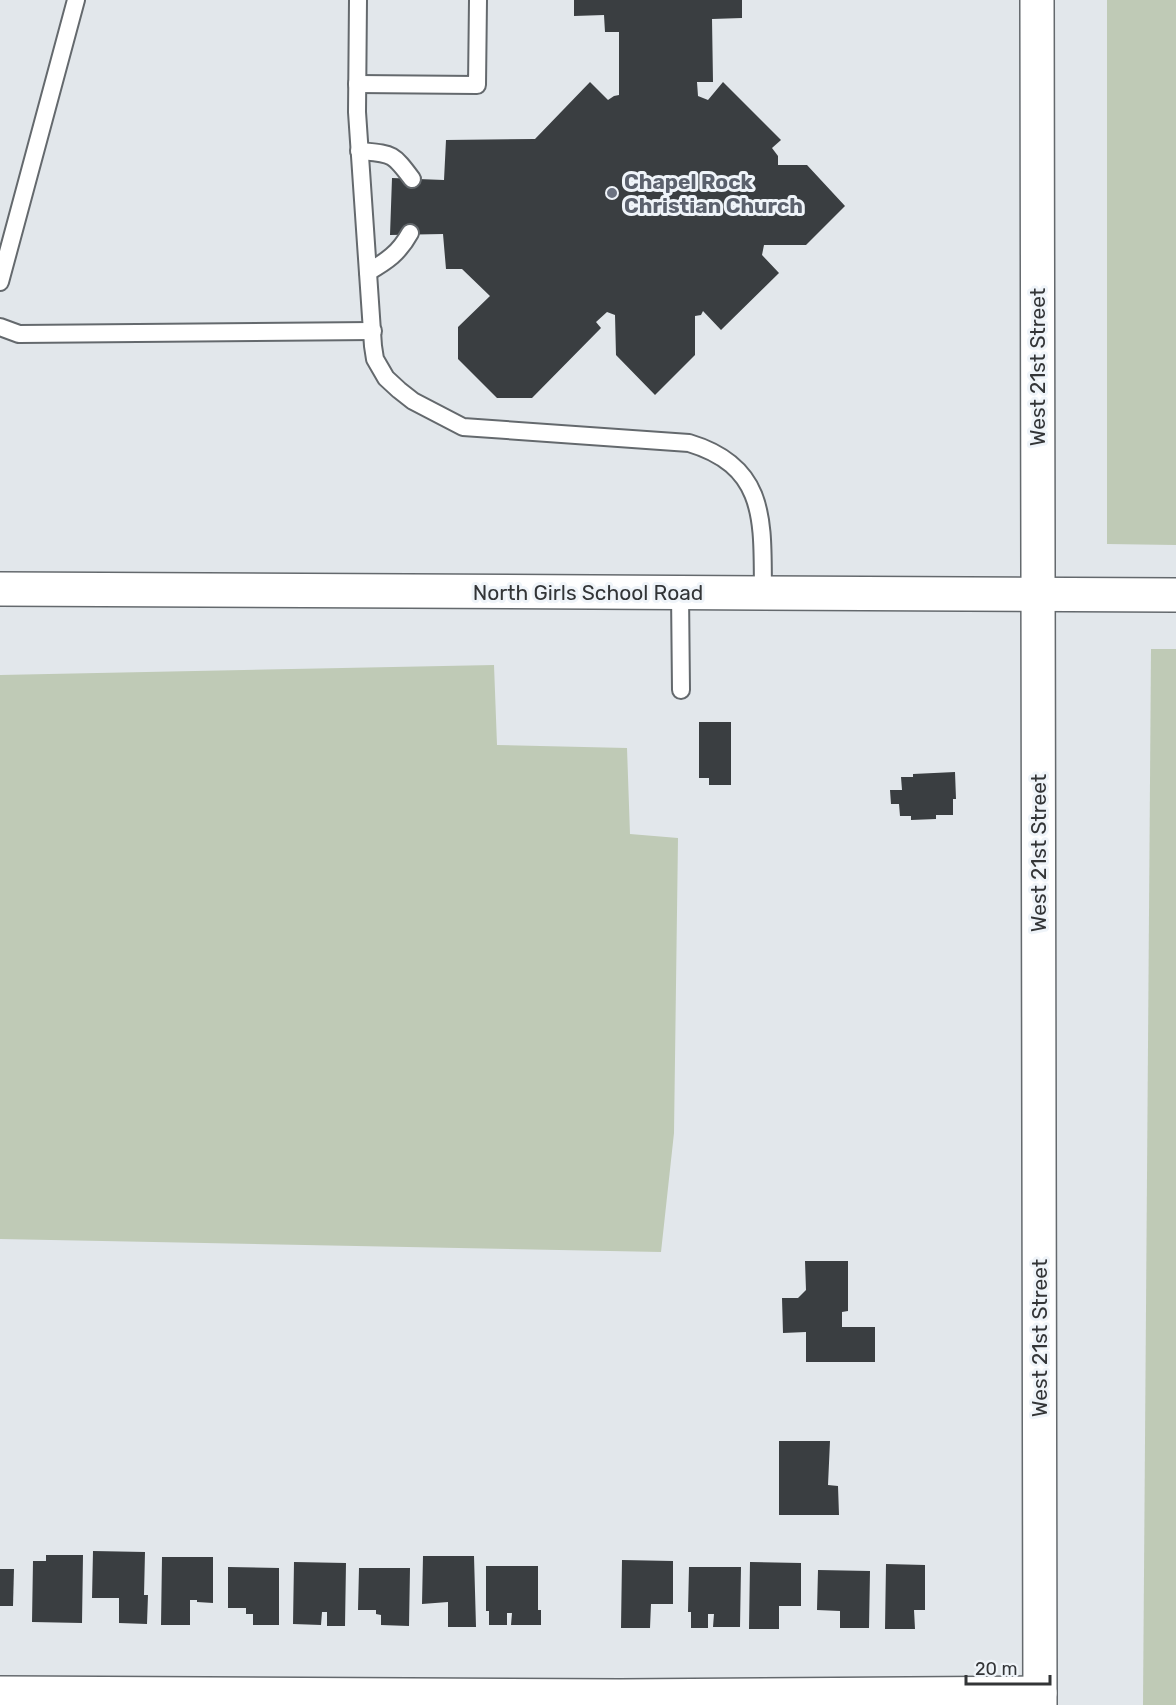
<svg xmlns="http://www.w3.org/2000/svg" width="1176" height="1705" viewBox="0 0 1176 1705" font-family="Rubik,sans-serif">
<rect width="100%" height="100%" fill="#e2e7eb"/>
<!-- green -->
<g fill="#bfcab6">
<polygon points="1107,0 1176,0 1176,545 1107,544"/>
<polygon points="1151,649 1176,649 1176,1705 1143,1705"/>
<polygon points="494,665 497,745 627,748 630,834 678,838 674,1133 661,1252 0,1239 0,675"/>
</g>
<!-- building -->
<g fill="#3a3e41">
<polygon points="574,0 742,0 742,18 712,19 713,82 697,82 698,96 708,100 723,82 781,140 772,148 778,156 778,165 807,165 845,206 806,245 764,245 762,255 779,273 721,330 703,311 701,315 695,316 695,355 655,395 616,355 615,315 607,312 596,322 601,328 532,398 497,398 458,359 458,327 490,296 462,269 446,269 443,234 390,235 392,178 444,180 446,140 535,139 590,82 608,100 614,96 619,95 619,32 605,32 604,15 574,16"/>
<polygon points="699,722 731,722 731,785 709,785 709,778 699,778"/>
<polygon points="955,772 956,799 953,799 953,815 936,815 936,819 911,820 911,816 900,816 899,804 891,804 890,790 902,790 901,777 913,777 913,774"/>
<polygon points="805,1261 848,1261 848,1311 842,1312 842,1327 875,1327 875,1362 806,1362 806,1332 783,1333 782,1298 798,1298 806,1290"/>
<polygon points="779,1441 830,1441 828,1485 838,1486 839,1515 779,1515"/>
<polygon points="93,1551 145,1552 144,1595 148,1595 147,1624 119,1623 119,1598 92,1598"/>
<polygon points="46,1555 83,1555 82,1623 32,1622 33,1561 46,1561"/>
<polygon points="423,1556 474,1556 476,1627 448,1627 448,1602 422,1604"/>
<polygon points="162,1557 213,1557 213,1603 197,1602 197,1600 190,1600 190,1625 161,1625"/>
<polygon points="622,1560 673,1561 673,1604 651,1604 650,1628 621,1628"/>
<polygon points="294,1562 346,1563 345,1626 327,1626 327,1612 322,1612 321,1625 293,1624"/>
<polygon points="750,1562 801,1563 801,1606 779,1606 779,1629 749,1629"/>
<polygon points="886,1564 925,1565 925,1610 914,1610 915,1629 885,1629"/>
<polygon points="486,1566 538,1566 538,1610 541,1610 541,1625 511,1625 512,1613 507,1613 507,1625 489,1625 489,1611 486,1611"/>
<polygon points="228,1567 279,1568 279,1625 253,1625 253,1614 246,1614 246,1608 228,1608"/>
<polygon points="689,1567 741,1567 740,1627 713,1627 714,1614 708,1614 708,1628 691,1628 691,1612 688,1612"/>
<polygon points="359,1568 410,1568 409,1626 381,1625 381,1615 376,1614 376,1610 358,1610"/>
<polygon points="0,1569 14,1569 13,1606 0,1606"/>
<polygon points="818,1570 870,1571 869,1628 840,1628 840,1611 817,1610"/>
</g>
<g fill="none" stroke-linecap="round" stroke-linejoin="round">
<!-- lane casing -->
<g stroke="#64696d" stroke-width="20">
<g id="lane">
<path d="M 358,0 L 357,112 L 373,346 L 375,359 L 386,378 L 399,390 L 413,401 L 463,427 L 689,443 C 769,467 762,524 763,593"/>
<polyline points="357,84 477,85 478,0"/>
<path d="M 359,151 C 392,154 392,152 412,179"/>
<path d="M 368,272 C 387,261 399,253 410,233"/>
<polyline points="0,282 76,0"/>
<polyline points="0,327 19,334 373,331"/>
<polyline points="680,593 681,690"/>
</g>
</g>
<!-- street casing -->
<g stroke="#64696d" stroke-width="36">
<polyline id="street" points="0,1693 620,1696 1040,1693"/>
</g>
<!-- secondary casing -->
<g stroke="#64696d" stroke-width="36">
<g id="secondary">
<polyline points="1037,0 1040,1705"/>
<polyline points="0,589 1176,595"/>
</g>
</g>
<!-- lane -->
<use href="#lane" stroke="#fff" stroke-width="16"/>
<!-- street -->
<use href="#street" stroke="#fff" stroke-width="33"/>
<!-- secondary -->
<use href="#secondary" stroke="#fff" stroke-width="33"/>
</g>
<!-- markers -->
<circle fill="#6b7280" stroke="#eff4f9" stroke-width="2" cx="612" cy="193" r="6"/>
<g text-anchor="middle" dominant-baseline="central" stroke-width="6" stroke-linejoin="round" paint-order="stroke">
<!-- worship labels -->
<g font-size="21" font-weight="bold" fill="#5b616d" stroke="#eff4f9" text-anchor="start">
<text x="624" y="181">Chapel Rock<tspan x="624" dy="24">Christian Church</tspan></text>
</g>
<!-- street labels -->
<g font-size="21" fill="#333537" stroke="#eff4f9">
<text transform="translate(1037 367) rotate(-90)">West 21st Street</text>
<text x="588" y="592">North Girls School Road</text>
<text transform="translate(1038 853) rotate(-90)">West 21st Street</text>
<text transform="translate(1039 1338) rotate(-90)">West 21st Street</text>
</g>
</g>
<!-- scale -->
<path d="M966 1675v9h84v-9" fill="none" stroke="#333537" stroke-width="3"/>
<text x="975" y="1675" font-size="18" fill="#333537" stroke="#eff4f9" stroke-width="4.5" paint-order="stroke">20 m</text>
</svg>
